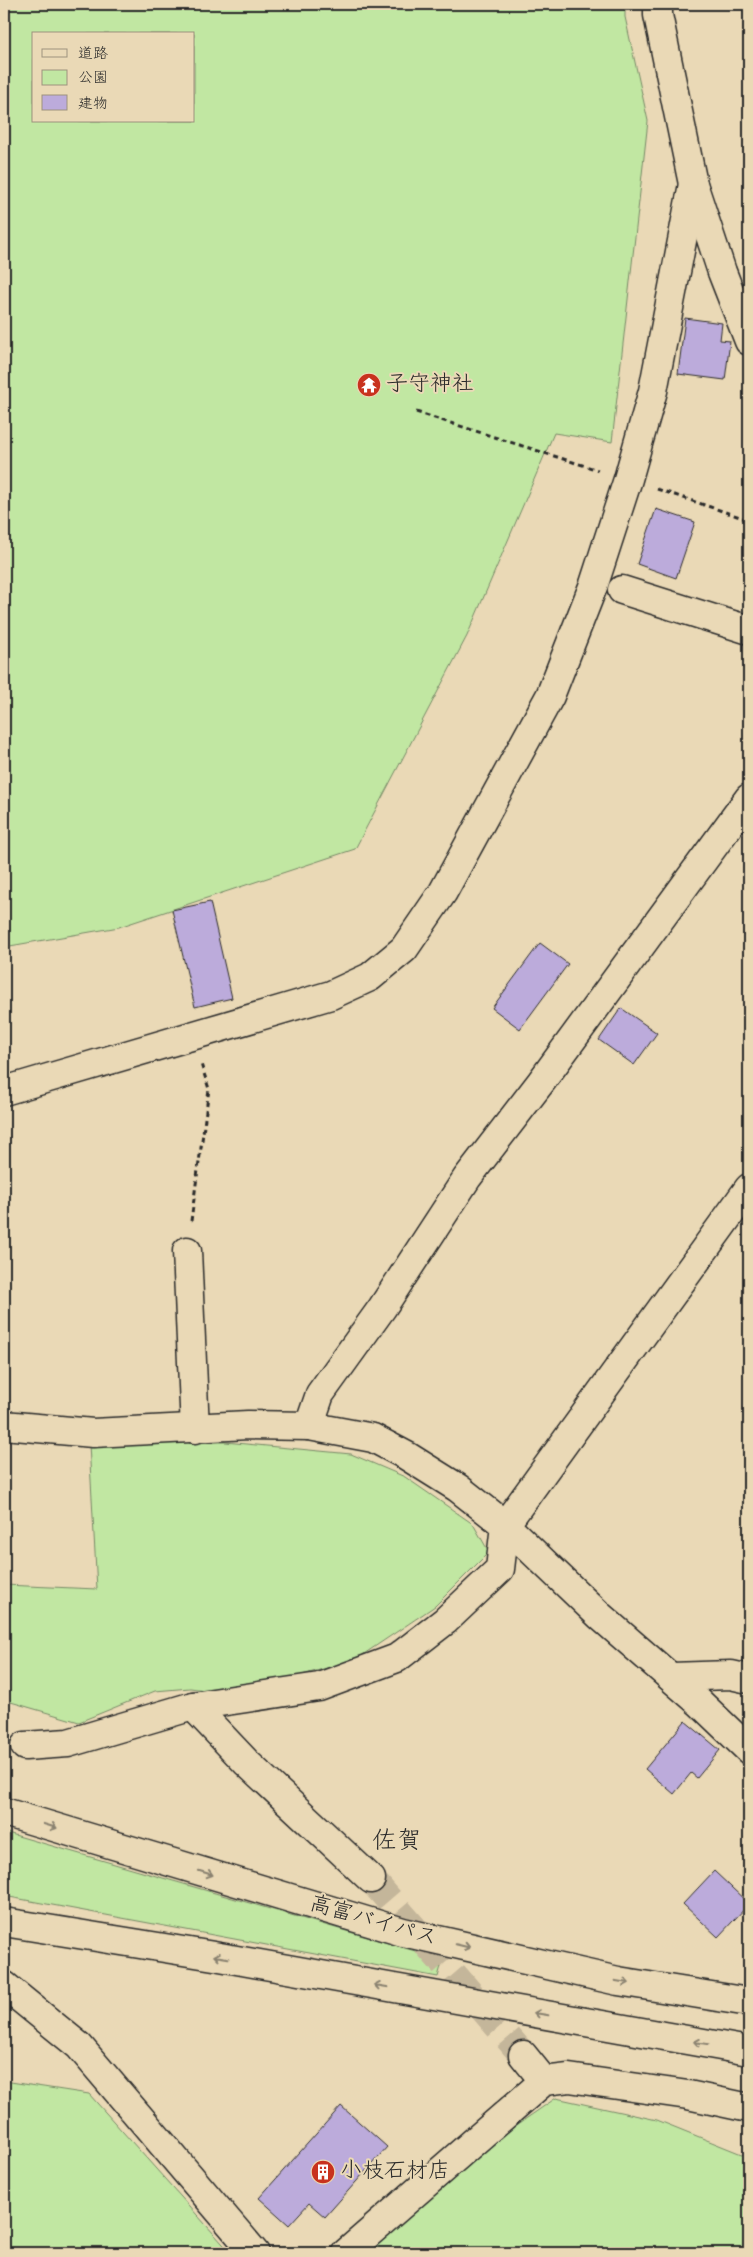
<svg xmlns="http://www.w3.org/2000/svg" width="753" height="2257" viewBox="0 0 753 2257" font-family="'Indie Flower','Klee One',sans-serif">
<rect width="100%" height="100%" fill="#ead9b6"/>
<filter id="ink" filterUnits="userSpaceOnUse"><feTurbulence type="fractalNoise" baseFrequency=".02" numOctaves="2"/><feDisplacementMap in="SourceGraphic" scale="10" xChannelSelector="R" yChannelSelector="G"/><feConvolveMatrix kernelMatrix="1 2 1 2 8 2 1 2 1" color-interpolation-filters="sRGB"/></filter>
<g filter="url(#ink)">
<!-- green -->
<g fill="#c1e7a2" stroke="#768966" fill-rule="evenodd">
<path d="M 4,4 L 625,4 L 625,17 L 648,121 L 612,442 L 554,433 L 467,636 L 355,849 L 119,927 L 4,947 ZM 34,34 L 194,34 L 194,121 L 34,121 Z"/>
<polygon points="225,1442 351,1454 405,1477 473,1524 489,1552 435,1606 355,1660 235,1694 190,1688 155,1691 79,1722 4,1700 4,1585 97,1589 89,1444"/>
<polygon points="4,1832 443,1959 438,1977 4,1896"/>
<polygon points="4,2081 89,2094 231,2253 4,2253"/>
<polygon points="556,2098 657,2120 749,2157 749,2253 359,2253 508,2131"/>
</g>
<!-- building -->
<g fill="#bcabdb" stroke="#2b2b2b">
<polygon points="685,318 722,323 720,340 730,341 725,380 678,374"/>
<polygon points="656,509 695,522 676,578 637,564"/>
<polygon points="210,902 232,998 195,1007 172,910"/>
<polygon points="540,943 568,964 520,1029 492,1008"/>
<polygon points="621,1008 657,1033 634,1065 599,1040"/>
<polygon points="685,1721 720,1750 697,1778 691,1773 674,1794 645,1769"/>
<polygon points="714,1871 749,1904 718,1937 683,1904"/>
<polygon points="341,2106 387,2147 325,2217 309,2203 289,2225 259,2198"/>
</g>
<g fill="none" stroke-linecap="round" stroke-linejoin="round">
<!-- minor-tunnel -->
<polyline stroke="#c4b69a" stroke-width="28" stroke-dasharray="28 14" stroke-linecap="butt" points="371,1879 523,2055"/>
<!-- minor casing -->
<g stroke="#2b2b2b" stroke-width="31">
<g id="minor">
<polyline points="658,4 658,15 693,184 722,272 749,341"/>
<polyline points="622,590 749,630"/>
<polyline points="4,1091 331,995 370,977 404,949 443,892 550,696 594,584 628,479 653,391 693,184"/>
<polyline points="187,1251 195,1429"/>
<polyline points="4,1425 93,1433 248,1425 309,1426 373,1438 407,1456 458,1488 505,1525 600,1616 700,1703 749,1750"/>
<polyline points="309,1426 320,1394 382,1308 467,1178 541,1082 749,798"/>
<polyline points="671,1677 731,1675 749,1679"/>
<polyline points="193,1706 247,1763 371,1879"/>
<polyline points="25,1746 68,1743 193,1706 319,1687 397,1658 445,1621 500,1569 505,1525 749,1188"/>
<polyline points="4,1985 79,2046 255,2253"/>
<polyline points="523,2055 544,2081"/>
<polyline points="346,2253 544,2081 569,2078 688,2095 749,2108"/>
</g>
</g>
<!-- highway casing -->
<g stroke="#2b2b2b" stroke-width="31">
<g id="highway">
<polyline points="4,1812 403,1932 618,1981 749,2002"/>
<polyline points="4,1922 214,1956 749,2051"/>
</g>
</g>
<!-- path -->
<g stroke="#2b2b2b" stroke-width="3" stroke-dasharray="5 4" stroke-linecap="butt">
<polyline points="416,412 598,470"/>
<polyline points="657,489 749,520"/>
<polyline points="191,1221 209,1089 201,1064"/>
</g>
<!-- minor -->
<use href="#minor" stroke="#ead9b6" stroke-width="28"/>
<!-- highway -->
<use href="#highway" stroke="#ead9b6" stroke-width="28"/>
</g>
<!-- one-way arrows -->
<defs><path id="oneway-shaft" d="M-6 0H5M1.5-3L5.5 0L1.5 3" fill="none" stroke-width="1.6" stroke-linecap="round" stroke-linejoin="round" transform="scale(1.25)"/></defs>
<g stroke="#8a8270">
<use href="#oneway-shaft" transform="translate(50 1826) rotate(17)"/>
<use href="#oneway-shaft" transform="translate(206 1873) rotate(17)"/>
<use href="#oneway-shaft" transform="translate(463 1946) rotate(13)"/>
<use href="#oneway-shaft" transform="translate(221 1957) rotate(-170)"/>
<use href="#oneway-shaft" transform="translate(622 1982) rotate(10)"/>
<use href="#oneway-shaft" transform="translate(381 1986) rotate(-170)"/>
<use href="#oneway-shaft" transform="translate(541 2014) rotate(-170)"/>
<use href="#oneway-shaft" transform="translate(701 2043) rotate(-170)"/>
</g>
</g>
<!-- icons -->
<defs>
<g id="temple-disc" transform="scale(1.25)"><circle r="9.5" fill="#c8321e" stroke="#ead9b6"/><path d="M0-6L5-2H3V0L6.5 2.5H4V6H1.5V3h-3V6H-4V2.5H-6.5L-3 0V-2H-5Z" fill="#fff"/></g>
<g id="building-disc" transform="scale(1.25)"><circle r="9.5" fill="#c8321e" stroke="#ead9b6"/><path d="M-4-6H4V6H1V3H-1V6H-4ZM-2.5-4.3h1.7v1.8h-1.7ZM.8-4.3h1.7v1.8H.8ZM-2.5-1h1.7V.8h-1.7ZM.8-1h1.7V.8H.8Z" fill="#fff"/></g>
</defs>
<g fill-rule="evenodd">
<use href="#temple-disc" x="369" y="385"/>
<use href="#building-disc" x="323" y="2172"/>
</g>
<g text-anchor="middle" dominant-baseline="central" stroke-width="4" stroke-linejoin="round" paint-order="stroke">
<!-- poi labels -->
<g font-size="22" fill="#2b2b2b" stroke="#ead9b6" text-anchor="start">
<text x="386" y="385">子守神社</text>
<text x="340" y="2172">小枝石材店</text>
</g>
<!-- street labels -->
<g font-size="22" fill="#2b2b2b" stroke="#ead9b6">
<text transform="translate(373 1922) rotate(16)">高富バイパス</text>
</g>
<!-- quarter labels -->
<g font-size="25" fill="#2b2b2b" stroke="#ead9b6">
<text x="397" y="1842">佐賀</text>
</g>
</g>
<!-- margin -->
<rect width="753" height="2257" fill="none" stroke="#ead9b6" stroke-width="20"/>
<rect x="10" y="10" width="733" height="2237" fill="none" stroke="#2b2b2b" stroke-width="2" filter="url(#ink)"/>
<!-- legend -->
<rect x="32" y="32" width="162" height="90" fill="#ead9b6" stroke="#9e937e"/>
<rect x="42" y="49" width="25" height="8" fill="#ead9b6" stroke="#9e937e"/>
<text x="78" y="58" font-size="15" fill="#2b2b2b">道路</text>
<rect x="42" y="70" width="25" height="15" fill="#c1e7a2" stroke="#9e937e"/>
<text x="78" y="82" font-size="15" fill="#2b2b2b">公園</text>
<rect x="42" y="95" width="25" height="15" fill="#bcabdb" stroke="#9e937e"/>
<text x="78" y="108" font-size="15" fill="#2b2b2b">建物</text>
</svg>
